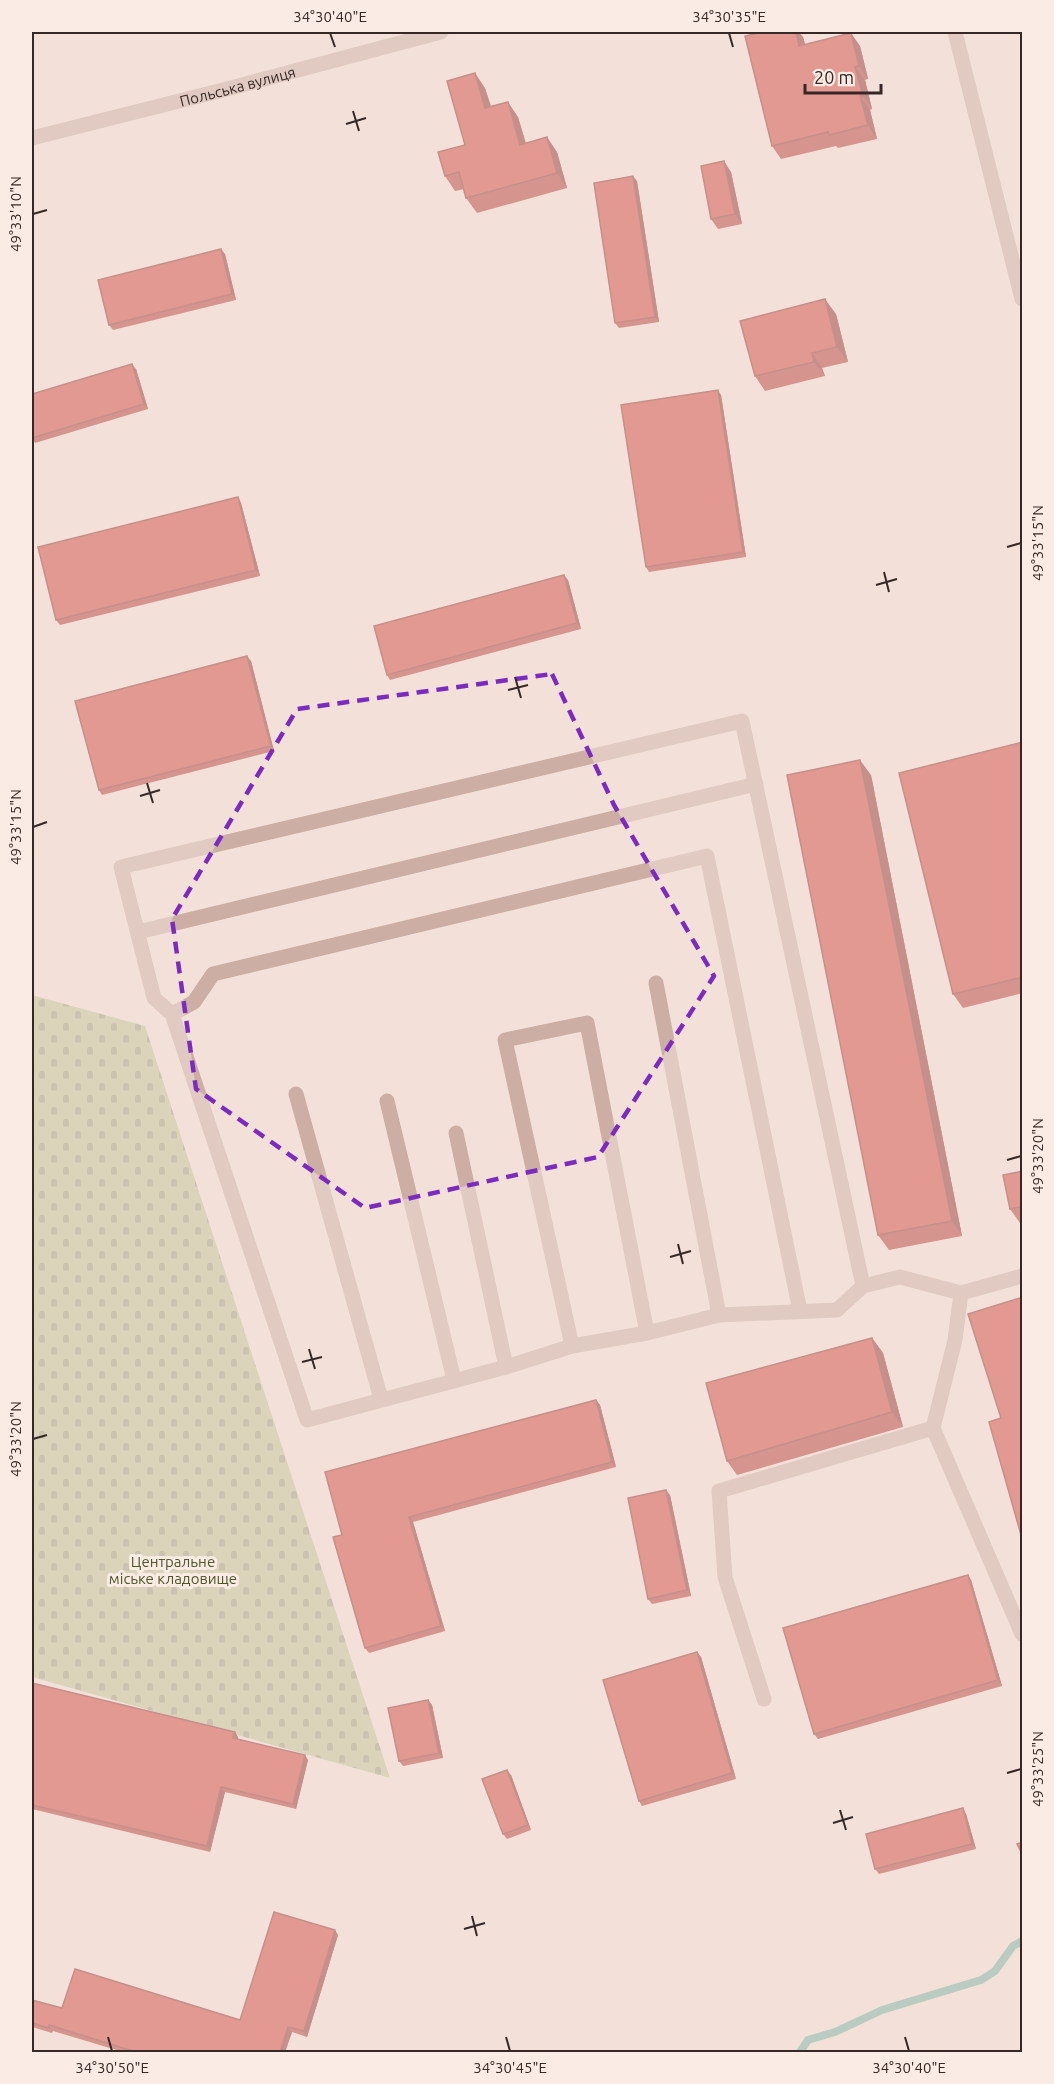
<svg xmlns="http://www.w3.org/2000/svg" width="1054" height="2084" viewBox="0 0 1054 2084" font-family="Ubuntu,sans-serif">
<defs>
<pattern id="cemetery-stones" width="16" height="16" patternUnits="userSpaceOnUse" patternTransform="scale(1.5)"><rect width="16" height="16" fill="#bec398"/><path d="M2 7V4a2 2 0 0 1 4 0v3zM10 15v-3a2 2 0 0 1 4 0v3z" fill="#9b9e7c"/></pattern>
</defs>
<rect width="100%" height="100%" fill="#f3e1d9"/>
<!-- cemetery -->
<polygon fill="url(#cemetery-stones)" points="32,995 145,1026 390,1778 32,1677"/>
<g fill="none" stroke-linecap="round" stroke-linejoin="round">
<!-- stream -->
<polyline stroke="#76b2a7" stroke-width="8" points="800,2052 808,2040 835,2032 882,2010 981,1980 995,1971 1013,1946 1022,1941"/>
<!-- minor -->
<g stroke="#ccaea4" stroke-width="15">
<polyline points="955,32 1022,299"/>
<path id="s1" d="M 32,138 L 227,89 L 441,32"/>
<polyline points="138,932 756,784"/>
<polyline points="656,983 719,1315"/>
<polyline points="172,1014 194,1002 213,974 707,856 800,1311"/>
<polyline points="296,1094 381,1399"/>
<polyline points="387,1101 454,1380"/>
<polyline points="456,1133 506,1367"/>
<polyline points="863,1286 742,721 121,867 154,998 172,1014 307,1420 506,1367 572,1346 647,1333 719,1315 837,1310 863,1286 900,1277 961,1293 1022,1276"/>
<polyline points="961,1293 955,1340 933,1428 1022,1634"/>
<polyline points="572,1346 505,1040 587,1023 647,1333"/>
<polyline points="764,1699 725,1577 719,1491 933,1428"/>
</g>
</g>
<!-- wall -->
<g fill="#b13734">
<polygon points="803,37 805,44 860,46 868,79 865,80 872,109 870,110 877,139 838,148 836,146 781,159 772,146"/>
<polygon points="485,88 491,106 518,117 526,143 557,152 567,188 477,213 466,198 464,189 455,191 445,176 465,145"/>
<polygon points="731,172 742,224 718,229 711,219"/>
<polygon points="637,181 659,322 619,328 615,323"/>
<polygon points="225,254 236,300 113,330 109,325"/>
<polygon points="836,314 848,362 822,368 825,376 765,391 755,376"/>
<polygon points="136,369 148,409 35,443 32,437"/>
<polygon points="721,395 746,557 649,572 646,567"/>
<polygon points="238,497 241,503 260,576 60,625 56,620"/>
<polygon points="568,580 581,629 390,680 387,675"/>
<polygon points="251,661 274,751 102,795 99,790"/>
<polygon points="1023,742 1023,993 963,1008 953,994"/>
<polygon points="871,775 962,1236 889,1250 878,1235"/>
<polygon points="1023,1171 1023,1223 1020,1223 1010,1209"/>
<polygon points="872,1338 883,1353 903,1427 737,1475 727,1461"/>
<polygon points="596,1400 600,1405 616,1467 413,1522 445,1631 369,1653 365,1648 342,1535"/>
<polygon points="670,1495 691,1596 652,1604 648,1599"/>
<polygon points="968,1575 971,1580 1002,1686 818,1739 814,1734"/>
<polygon points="697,1652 701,1657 736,1779 642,1806 639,1801"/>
<polygon points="32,1683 238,1737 238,1739 308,1760 296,1809 225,1792 210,1852 32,1809"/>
<polygon points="428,1700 432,1705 443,1758 403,1766 399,1761"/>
<polygon points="511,1775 531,1830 507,1839 503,1834"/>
<polygon points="966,1814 976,1849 879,1874 875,1869"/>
<polygon points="338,1935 307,2037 292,2032 285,2052 123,2052 53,2031 52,2033 32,2027 32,2000 62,2008 240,2020"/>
</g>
<!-- shaded-wall -->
<g fill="#902d2a">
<polygon points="796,32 799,32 803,37 809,59 799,46"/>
<polygon points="851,33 860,46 868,79 859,66"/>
<polygon points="855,67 865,80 872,109 863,96"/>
<polygon points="475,73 485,88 495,123 485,108"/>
<polygon points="860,96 870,110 877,139 868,125"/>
<polygon points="508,102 518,117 530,160 520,145"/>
<polygon points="547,137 557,152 567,188 557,173"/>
<polygon points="724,161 731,172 742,224 735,214"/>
<polygon points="633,176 637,181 659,322 655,317"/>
<polygon points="221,249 225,254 236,300 232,294"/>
<polygon points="825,299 836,314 848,362 837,347"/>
<polygon points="812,353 822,368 825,376 814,362"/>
<polygon points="132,364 136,369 148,409 144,404"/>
<polygon points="718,390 721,395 746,557 743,552"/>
<polygon points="238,497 241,503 260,576 256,570"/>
<polygon points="564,575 568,580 581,629 577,623"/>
<polygon points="247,656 251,661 274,751 271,746"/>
<polygon points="860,760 871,775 962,1236 952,1221"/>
<polygon points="872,1338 883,1353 903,1427 892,1412"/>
<polygon points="596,1400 600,1405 616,1467 612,1462"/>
<polygon points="666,1490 670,1495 691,1596 687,1590"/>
<polygon points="409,1517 413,1522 445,1631 441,1626"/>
<polygon points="968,1575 971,1580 1002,1686 998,1680"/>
<polygon points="697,1652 701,1657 736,1779 732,1773"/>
<polygon points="428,1700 432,1705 443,1758 439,1753"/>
<polygon points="235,1732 238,1737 237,1743 233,1738"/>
<polygon points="305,1755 308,1760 296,1809 293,1804"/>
<polygon points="507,1770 511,1775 531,1830 528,1825"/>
<polygon points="221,1787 225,1792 210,1852 207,1846"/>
<polygon points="963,1808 966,1814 976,1849 972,1844"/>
<polygon points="335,1930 338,1935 307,2037 304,2031"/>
<polygon points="288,2027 292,2032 285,2052 280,2052"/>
</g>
<!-- building -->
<g fill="#ce403c" stroke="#902d2a" stroke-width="1.5">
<polygon points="763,32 796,32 799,46 851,33 859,66 855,67 863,96 860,96 868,125 829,135 828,132 772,146 745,36"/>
<polygon points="475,73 485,108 508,102 520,145 547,137 557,173 466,198 459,172 445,176 438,152 465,145 447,81"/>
<polygon points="724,161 735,214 711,219 701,166"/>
<polygon points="633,176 655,317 615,323 594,183"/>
<polygon points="221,249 232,294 109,325 98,280"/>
<polygon points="825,299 837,347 812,353 814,362 755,376 740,321"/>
<polygon points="132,364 144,404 32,438 32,394"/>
<polygon points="718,390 743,552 646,567 621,405"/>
<polygon points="238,497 256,570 56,620 38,547"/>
<polygon points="564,575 577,623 387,675 374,626"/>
<polygon points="247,656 271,746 99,790 75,701"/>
<polygon points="1023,742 1023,977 953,994 899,773"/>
<polygon points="860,760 952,1221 878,1235 787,775"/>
<polygon points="1023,1171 1023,1206 1010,1209 1003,1175"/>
<polygon points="1023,1297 1023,1542 989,1422 1001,1418 968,1314"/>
<polygon points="872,1338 892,1412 727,1461 706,1383"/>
<polygon points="596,1400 612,1462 409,1517 441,1626 365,1648 333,1537 342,1535 325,1472"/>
<polygon points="666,1490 687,1590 648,1599 628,1498"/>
<polygon points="968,1575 998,1680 814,1734 783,1628"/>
<polygon points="697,1652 732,1773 639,1801 603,1680"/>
<polygon points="32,1683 235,1732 233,1738 305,1755 293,1804 221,1787 207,1846 32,1805"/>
<polygon points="428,1700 439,1753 399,1761 388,1708"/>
<polygon points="507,1770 528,1825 503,1834 482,1779"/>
<polygon points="963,1808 972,1844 875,1869 866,1834"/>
<polygon points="1023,1842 1023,1856 1017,1844"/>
<polygon points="274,1912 335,1930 304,2031 288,2027 280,2052 136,2052 49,2025 49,2028 32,2023 32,2000 62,2008 75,1969 240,2020"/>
</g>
<!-- marked area -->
<path d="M0 0H1054V2084H0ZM 552,674 L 614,805 L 714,976 L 598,1157 L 365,1208 L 196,1089 L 172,919 L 297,709 Z" fill="#f3e1d9" fill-opacity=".55" fill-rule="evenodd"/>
<path fill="none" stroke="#7b2cbf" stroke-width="4.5" stroke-dasharray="12 8" stroke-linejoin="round" d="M 552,674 L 614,805 L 714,976 L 598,1157 L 365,1208 L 196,1089 L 172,919 L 297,709 Z"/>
<!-- ticks -->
<path fill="none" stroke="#362826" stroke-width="2" d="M 330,33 L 335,47M 729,33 L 733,47M 353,111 L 359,131M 346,124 L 366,118M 33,214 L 47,210M 1007,547 L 1021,543M 884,572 L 889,592M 876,585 L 897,579M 515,677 L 521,698M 508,690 L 528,685M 147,783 L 153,803M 140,796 L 160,790M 33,827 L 47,822M 1007,1160 L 1021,1156M 678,1244 L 683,1264M 670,1257 L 691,1251M 309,1349 L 315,1369M 302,1362 L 322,1357M 33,1439 L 47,1435M 1007,1773 L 1021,1769M 840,1810 L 846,1830M 833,1823 L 853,1817M 472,1916 L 477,1936M 464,1929 L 485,1923M 108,2037 L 112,2051M 506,2037 L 510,2051M 905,2037 L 909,2051"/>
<g text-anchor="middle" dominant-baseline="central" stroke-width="6" stroke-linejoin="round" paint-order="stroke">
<!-- street labels -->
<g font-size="15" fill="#362826" stroke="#faece5">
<text stroke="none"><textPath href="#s1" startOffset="212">Польська вулиця</textPath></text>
</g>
<!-- park labels -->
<g font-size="15" fill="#4f5628" stroke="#faece5">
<text x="173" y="1561">Центральне<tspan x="173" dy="17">міське кладовище</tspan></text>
</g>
</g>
<!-- border -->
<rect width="1054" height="2084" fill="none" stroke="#faece5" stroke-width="66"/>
<!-- scale -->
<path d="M805 84v9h76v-9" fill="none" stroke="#362826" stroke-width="3"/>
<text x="814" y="84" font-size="18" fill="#362826" stroke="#faece5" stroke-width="4.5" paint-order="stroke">20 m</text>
<rect x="33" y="33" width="988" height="2018" fill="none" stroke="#362826" stroke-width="2"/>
<g font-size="15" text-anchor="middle" fill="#362826">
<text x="330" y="22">34°30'40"E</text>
<text x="729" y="22">34°30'35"E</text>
<text transform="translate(16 214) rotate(-90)" y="5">49°33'10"N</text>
<text transform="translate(1038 543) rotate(-90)" y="5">49°33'15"N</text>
<text transform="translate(16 827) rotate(-90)" y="5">49°33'15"N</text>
<text transform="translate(1038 1156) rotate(-90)" y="5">49°33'20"N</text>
<text transform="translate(16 1439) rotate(-90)" y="5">49°33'20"N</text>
<text transform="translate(1038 1769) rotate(-90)" y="5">49°33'25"N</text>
<text x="112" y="2073">34°30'50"E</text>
<text x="510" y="2073">34°30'45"E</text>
<text x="909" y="2073">34°30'40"E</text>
</g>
</svg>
